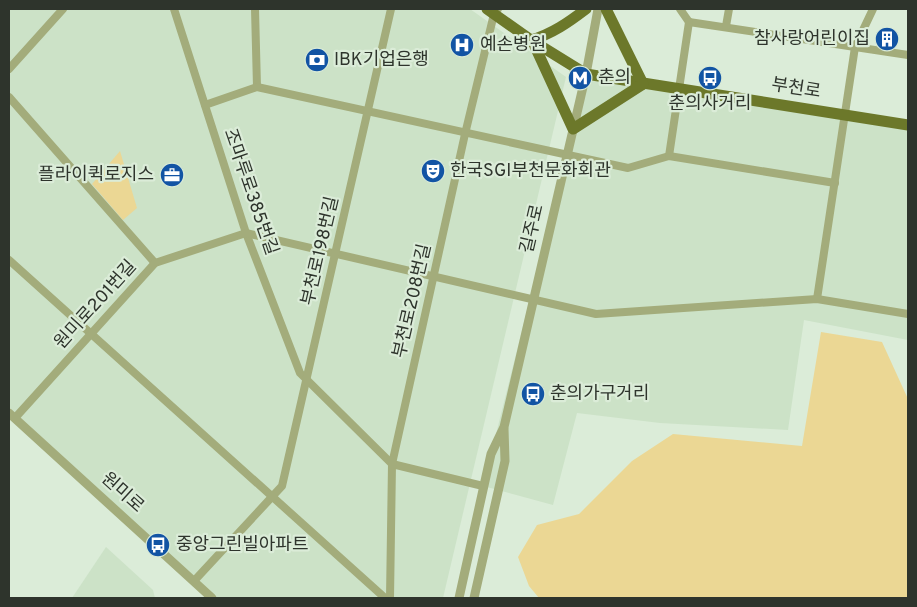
<svg xmlns="http://www.w3.org/2000/svg" width="917" height="607" viewBox="0 0 917 607" font-family="Overpass,'Noto Sans KR',sans-serif">
<rect width="100%" height="100%" fill="#dbecd8"/>
<!-- built -->
<g fill="#cce2c7">
<polygon points="9,9 470,9 566,77 443,598 217,598 9,407"/>
<polygon points="586,74 908,125 908,340 804,320 788,430 660,423 577,413 553,505 483,486"/>
<polygon points="106,547 153,590 155,598 72,598"/>
</g>
<!-- green -->
<g fill="#ebd794">
<polygon points="120,151 137,208 123,220 92,184"/>
<polygon points="821,332 882,342 908,399 908,598 539,598 529,586 518,557 537,525 579,514 632,461 673,434 802,446"/>
</g>
<g fill="none" stroke-linecap="round" stroke-linejoin="round">
<!-- minor -->
<g stroke="#a3ac7b" stroke-width="8">
<polyline points="174,9 246,233 300,373 392,464 483,486"/>
<polyline points="255,9 257,87"/>
<polyline points="680,9 689,22"/>
<polyline points="689,22 908,55"/>
<polyline points="726,26 729,9"/>
<polyline points="9,69 63,9"/>
<polyline points="9,97 155,263"/>
<polyline points="205,105 257,87 628,168 669,156 835,183"/>
<polyline points="669,156 689,22"/>
<polyline points="9,260 385,598"/>
<polyline points="817,299 855,47 873,9"/>
<polyline points="15,418 155,263 246,233 596,314 817,299 908,314"/>
<polyline points="194,581 282,486 391,9"/>
<polyline points="390,598 392,464 465,134 494,14 498,9"/>
</g>
<!-- tertiary -->
<g stroke="#a3ac7b" stroke-width="9">
<polyline points="9,413 212,598"/>
<polyline points="459,598 491,454 504,427 586,74 598,9"/>
<polyline points="474,598 505,461 504,429"/>
</g>
<!-- primary -->
<g stroke="#6c782a" stroke-width="11">
<polyline points="487,9 531,40 586,74 908,125"/>
<polyline points="606,9 643,84"/>
<path d="M 531,40 C 552,34 569,22 586,9"/>
<polyline points="532,40 573,129 643,84"/>
</g>
</g>
<!-- icons -->
<defs>
<g id="building-disc" transform="scale(1.25)"><circle r="9.5" fill="#1254a4" stroke="#dbecd8"/><path d="M-4-6H4V6H1V3H-1V6H-4ZM-2.5-4.3h1.7v1.8h-1.7ZM.8-4.3h1.7v1.8H.8ZM-2.5-1h1.7V.8h-1.7ZM.8-1h1.7V.8H.8Z" fill="#fff"/></g>
<g id="hospital-disc" transform="scale(1.25)"><circle r="9.5" fill="#1254a4" stroke="#dbecd8"/><path d="M-5-5h3v3.5h4V-5h3V5h-3V1.5h-4V5h-3Z" fill="#fff"/></g>
<g id="bank-disc" transform="scale(1.25)"><circle r="9.5" fill="#1254a4" stroke="#dbecd8"/><path d="M-6-4H6V4H-6ZM0-2.3a2.3 2.3 0 1 0 0 4.6a2.3 2.3 0 1 0 0-4.6Z" fill="#fff"/></g>
<g id="metro-disc" transform="scale(1.25)"><circle r="9.5" fill="#1254a4" stroke="#dbecd8"/><path d="M-5.5 5V-5H-3L0 0L3-5H5.5V5H3V-.5L0 4L-3-.5V5Z" fill="#fff"/></g>
<g id="bus-disc" transform="scale(1.25)"><circle r="9.5" fill="#1254a4" stroke="#dbecd8"/><path d="M-5-6H5V4H4V6H2V4H-2V6H-4V4H-5ZM-3.5-4V0h7V-4ZM-3.5 1.2v1.5H-2V1.2ZM2 1.2v1.5H3.5V1.2Z" fill="#fff"/></g>
<g id="theatre-disc" transform="scale(1.25)"><circle r="9.5" fill="#1254a4" stroke="#dbecd8"/><path d="M-5-5.5Q0-4 5-5.5V0Q5 5 0 6Q-5 5-5 0ZM-3.3-2.5H-1v1.5H-3.3ZM1-2.5H3.3v1.5H1ZM-2.8 1Q0 5.5 2.8 1Z" fill="#fff"/></g>
<g id="office-disc" transform="scale(1.25)"><circle r="9.5" fill="#1254a4" stroke="#dbecd8"/><path d="M-6-3h4V-5.5h4V-3h4V5H-6ZM-1-4.5V-3h2v-1.5ZM-6 0V1H6V0Z" fill="#fff"/></g>
</defs>
<g fill-rule="evenodd">
<use href="#building-disc" x="887" y="39"/>
<use href="#hospital-disc" x="462" y="45"/>
<use href="#bank-disc" x="317" y="60"/>
<use href="#metro-disc" x="580" y="78"/>
<use href="#bus-disc" x="710" y="78"/>
<use href="#theatre-disc" x="433" y="171"/>
<use href="#office-disc" x="172" y="175"/>
<use href="#bus-disc" x="533" y="394"/>
<use href="#bus-disc" x="158" y="545"/>
</g>
<g text-anchor="middle" dominant-baseline="central" stroke-width="4.5" stroke-linejoin="round" paint-order="stroke">
<!-- poi labels -->
<g font-size="18" fill="#2e342c" stroke="#dbecd8" text-anchor="start">
<text x="870" y="39" text-anchor="end">참사랑어린이집</text>
<text x="480" y="45">예손병원</text>
<text x="334" y="60">IBK기업은행</text>
<text x="598" y="78">춘의</text>
<text x="710" y="104" text-anchor="middle">춘의사거리</text>
<text x="450" y="171">한국SGI부천문화회관</text>
<text x="154" y="175" text-anchor="end">플라이퀵로지스</text>
<text x="550" y="394">춘의가구거리</text>
<text x="176" y="545">중앙그린빌아파트</text>
</g>
<!-- street labels -->
<g font-size="18" fill="#2e342c" stroke="#dbecd8">
<text transform="translate(796 89) rotate(9)">부천로</text>
<text transform="translate(250 192) rotate(71)">조마루로385번길</text>
<text transform="translate(533 229) rotate(-77)">길주로</text>
<text transform="translate(321 251) rotate(-77)">부천로198번길</text>
<text transform="translate(413 301) rotate(-77)">부천로208번길</text>
<text transform="translate(96 305) rotate(-48)">원미로201번길</text>
<text transform="translate(122 493) rotate(42)">원미로</text>
</g>
</g>
<!-- border -->
<rect width="917" height="607" fill="none" stroke="#2e342c" stroke-width="20"/>
</svg>
